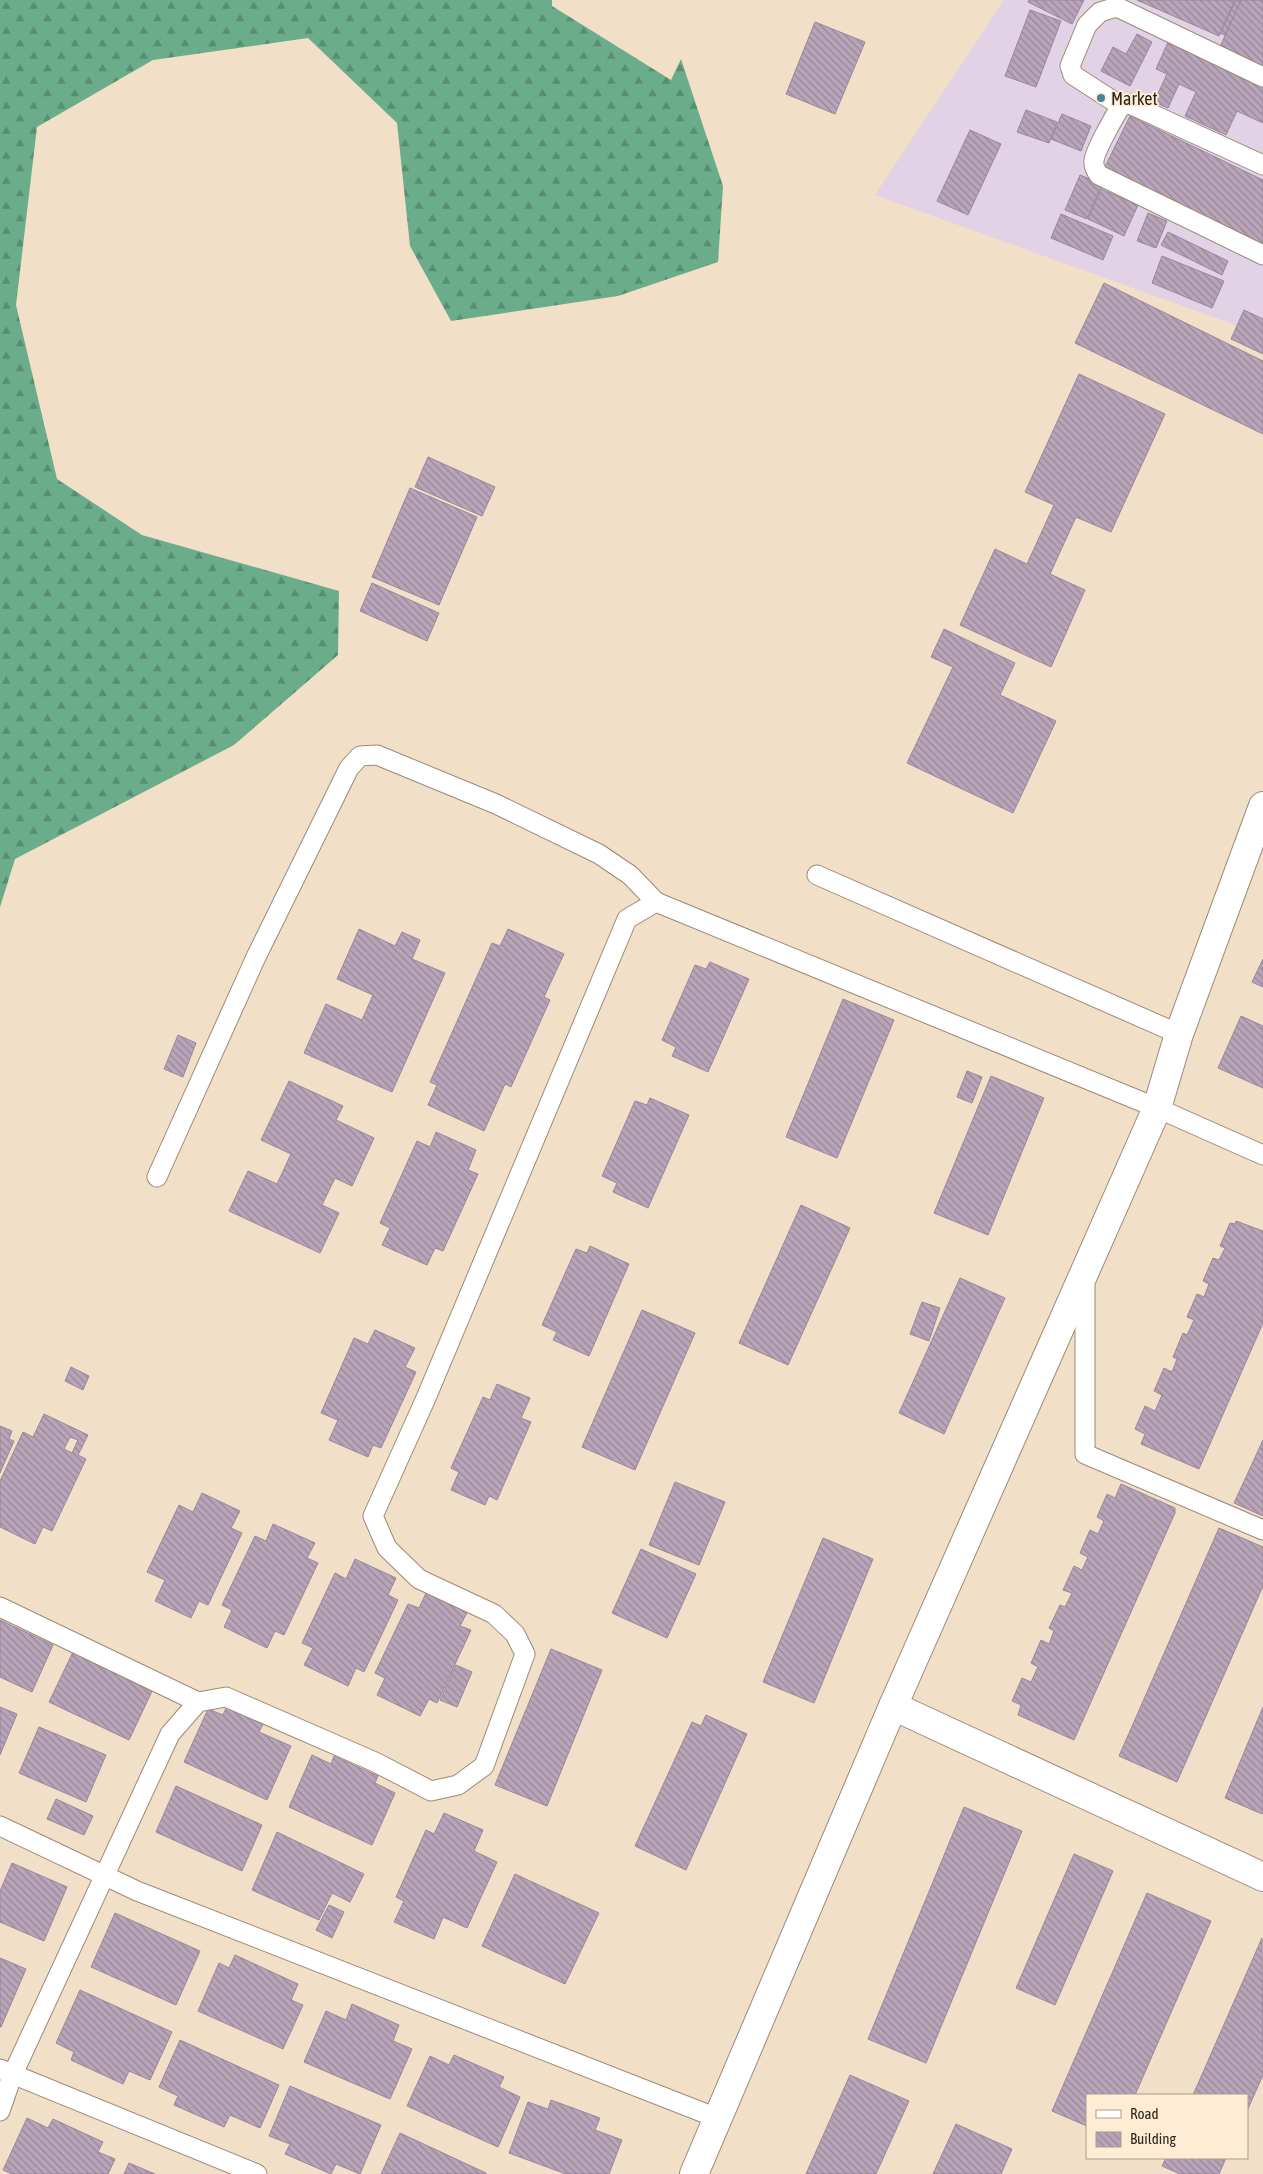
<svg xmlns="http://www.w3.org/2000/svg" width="1263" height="2174" viewBox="0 0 1263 2174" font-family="'Asap Condensed',sans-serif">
<defs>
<pattern id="forest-firs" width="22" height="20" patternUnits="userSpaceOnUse" patternTransform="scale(1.25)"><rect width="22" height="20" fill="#6bad8b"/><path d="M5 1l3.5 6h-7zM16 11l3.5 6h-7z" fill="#588d71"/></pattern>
<pattern id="building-back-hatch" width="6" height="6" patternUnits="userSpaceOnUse" patternTransform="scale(1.25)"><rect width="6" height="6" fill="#b9a5ba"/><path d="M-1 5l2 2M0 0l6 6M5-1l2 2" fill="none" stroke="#978697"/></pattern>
</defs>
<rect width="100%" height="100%" fill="#f1dfc8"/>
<!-- commercial -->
<polygon fill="#e1d2e5" points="1004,0 1263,0 1263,335 875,195"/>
<!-- forest -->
<polygon fill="url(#forest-firs)" points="0,0 552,0 552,6 671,80 681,59 723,186 718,262 618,296 451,321 410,246 397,123 308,38 153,60 37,127 16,305 57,479 142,535 339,591 338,655 234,745 15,859 0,907"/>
<!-- building -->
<g fill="url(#building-back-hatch)" stroke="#9a869a" fill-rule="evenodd">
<polygon points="1029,0 1084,0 1072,24 1028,2"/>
<polygon points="1137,0 1235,0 1219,36"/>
<polygon points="1236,0 1263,0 1263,52 1220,33"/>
<polygon points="1241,0 1263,0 1263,68 1219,49"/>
<polygon points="1030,10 1061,21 1036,87 1005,76"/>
<polygon points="815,22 865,42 835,114 786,94"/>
<polygon points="1137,34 1152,42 1130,86 1101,71 1113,47 1126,54"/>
<polygon points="1168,42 1263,87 1263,123 1237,111 1226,135 1185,116 1196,92 1179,84 1168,108 1154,102 1167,74 1156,69"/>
<polygon points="1026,110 1057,122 1049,143 1017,132"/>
<polygon points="1062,114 1091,126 1081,151 1051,139"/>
<polygon points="1130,116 1263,180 1263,248 1103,171"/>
<polygon points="970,130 1001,144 968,215 937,201"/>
<polygon points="1080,175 1102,184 1087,219 1065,210"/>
<polygon points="1101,189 1138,205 1124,236 1088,219"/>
<polygon points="1148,213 1167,221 1156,248 1137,241"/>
<polygon points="1061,214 1113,236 1103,260 1051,238"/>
<polygon points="1168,232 1228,261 1222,275 1161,245"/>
<polygon points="1162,256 1224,281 1212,308 1152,283"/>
<polygon points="1104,283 1263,361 1263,434 1075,343"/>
<polygon points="1244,310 1263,319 1263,354 1231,339"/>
<polygon points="1079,374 1165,414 1111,532 1076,517 1050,574 1085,590 1051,667 960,625 995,549 1027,564 1054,505 1025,492"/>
<polygon points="428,457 495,487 482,516 415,487"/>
<polygon points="410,488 477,517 439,605 372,577"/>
<polygon points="372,583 439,613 427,641 360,611"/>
<polygon points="944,629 1015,663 1000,695 1056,721 1013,813 907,763 953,667 931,657"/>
<polygon points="359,929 395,946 402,932 420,940 412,959 445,973 392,1092 304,1053 326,1004 362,1020 373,995 337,979"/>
<polygon points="508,929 564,954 544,997 550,1000 511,1087 505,1084 484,1131 428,1105 437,1085 430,1082 492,943 500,946"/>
<polygon points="1263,959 1263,987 1252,982"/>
<polygon points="710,962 749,979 708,1072 672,1056 676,1047 662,1040 695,965 706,969"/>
<polygon points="843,999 894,1020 837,1158 786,1137"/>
<polygon points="1241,1016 1263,1026 1263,1088 1218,1068"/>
<polygon points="178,1035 196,1043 183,1077 164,1069"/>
<polygon points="967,1071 982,1077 972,1103 957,1097"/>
<polygon points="991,1076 1044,1098 988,1235 934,1213"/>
<polygon points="289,1081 343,1106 336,1120 374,1138 352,1186 335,1178 322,1205 339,1213 320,1253 229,1211 248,1171 277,1184 291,1154 261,1140"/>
<polygon points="650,1098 689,1115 648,1208 613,1192 617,1183 602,1176 635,1101 647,1105"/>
<polygon points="436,1132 476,1150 468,1170 478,1174 443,1251 435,1248 427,1265 382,1245 390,1228 380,1223 417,1141 430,1147"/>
<polygon points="801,1205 850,1228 788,1365 739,1343"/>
<polygon points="1236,1221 1263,1231 1263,1323 1199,1469 1141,1444 1145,1434 1135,1429 1145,1406 1155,1411 1162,1395 1154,1391 1164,1368 1172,1372 1177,1359 1173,1357 1183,1333 1187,1335 1194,1320 1187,1317 1197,1294 1204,1297 1209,1284 1203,1281 1213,1258 1219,1260 1225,1248 1220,1246 1230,1223 1235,1224"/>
<polygon points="590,1246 629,1264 589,1356 553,1340 557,1332 542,1325 576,1249 587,1253"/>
<polygon points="960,1278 1005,1298 944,1434 899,1413"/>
<polygon points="922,1302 940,1308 929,1341 910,1334"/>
<polygon points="642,1310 695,1333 635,1470 582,1447"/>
<polygon points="375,1330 415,1348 405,1367 416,1372 381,1448 373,1445 368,1457 329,1440 338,1420 321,1413 354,1338 368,1344"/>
<polygon points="71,1367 89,1376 83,1390 65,1381"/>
<polygon points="497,1384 530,1398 521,1418 531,1422 497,1500 489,1496 485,1505 451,1490 459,1472 451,1468 483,1397 490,1400"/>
<path d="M 44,1414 L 88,1435 L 78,1455 L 86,1459 L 52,1531 L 43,1527 L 35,1544 L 0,1527 L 0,1481 L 23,1432 L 33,1437 ZM 70,1437 L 78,1440 L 72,1453 L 64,1449 Z"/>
<polygon points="0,1426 12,1431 9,1439 14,1441 0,1473"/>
<polygon points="1263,1440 1263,1516 1234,1503"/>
<polygon points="675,1482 725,1502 699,1565 649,1545"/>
<polygon points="1121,1484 1175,1508 1175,1513 1074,1740 1018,1715 1021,1705 1012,1701 1022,1678 1031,1682 1038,1667 1031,1663 1041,1640 1049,1644 1054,1631 1049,1628 1060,1605 1065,1607 1072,1593 1063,1590 1074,1566 1082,1570 1088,1557 1080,1553 1090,1530 1098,1534 1104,1521 1097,1517 1107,1494 1115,1498"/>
<polygon points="202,1493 240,1511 231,1528 242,1533 208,1605 199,1601 191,1618 155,1601 165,1580 147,1572 179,1505 193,1512"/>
<polygon points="273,1524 315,1543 307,1558 318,1563 284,1635 275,1631 267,1648 224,1627 232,1610 222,1605 255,1536 266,1541"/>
<polygon points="1219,1528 1263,1547 1263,1586 1177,1782 1119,1756"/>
<polygon points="823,1538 873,1559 814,1703 763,1682"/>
<polygon points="641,1549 696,1574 667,1638 612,1613"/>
<polygon points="355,1559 396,1578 388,1595 398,1600 364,1672 356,1668 348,1686 304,1665 313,1648 302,1643 335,1573 346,1579"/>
<polygon points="428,1589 469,1609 460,1626 471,1630 437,1703 429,1699 420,1716 377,1695 385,1678 375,1673 408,1604 419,1608"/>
<polygon points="0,1620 53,1645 32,1692 0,1677"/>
<polygon points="551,1649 602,1670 547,1806 495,1785"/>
<polygon points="73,1652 153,1689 129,1740 49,1702"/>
<polygon points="456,1665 472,1672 457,1707 440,1700"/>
<polygon points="229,1701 266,1718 259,1732 291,1746 267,1800 184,1762 208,1709 223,1715"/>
<polygon points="0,1707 17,1714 0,1755"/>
<polygon points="1263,1707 1263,1813 1262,1814 1225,1798"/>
<polygon points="706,1715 747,1734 686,1870 635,1846 692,1722 701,1726"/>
<polygon points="39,1727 106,1755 86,1802 19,1773"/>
<polygon points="312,1755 331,1764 334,1756 378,1776 375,1783 395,1793 372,1845 289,1807"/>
<polygon points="176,1786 262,1825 242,1871 156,1832"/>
<polygon points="56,1799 93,1816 84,1835 47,1819"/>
<polygon points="964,1807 1022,1831 926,2063 868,2039"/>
<polygon points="444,1813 483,1830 474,1851 497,1862 467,1928 443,1917 434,1939 394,1922 404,1901 396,1897 426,1830 434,1834"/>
<polygon points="277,1832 364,1874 350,1902 332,1893 319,1920 252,1890"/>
<polygon points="1074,1854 1113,1871 1055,2005 1016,1988"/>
<polygon points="12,1863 67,1887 44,1941 0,1922 0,1891"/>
<polygon points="515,1874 599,1913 565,1984 482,1946"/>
<polygon points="1147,1893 1211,1921 1135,2095 1087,2095 1087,2126 1052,2111"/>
<polygon points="329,1905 344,1912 332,1938 316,1930"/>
<polygon points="115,1913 200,1951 176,2005 91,1967"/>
<polygon points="1262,1938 1263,2075 1247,2111 1247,2095 1193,2095"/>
<polygon points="235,1955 298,1984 291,2000 303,2005 283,2049 198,2011 219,1963 229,1968"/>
<polygon points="0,1958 26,1969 1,2027 0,2027"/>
<polygon points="80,1990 172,2032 150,2080 129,2071 123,2084 71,2060 74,2052 56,2043"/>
<polygon points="352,2004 399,2025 393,2041 412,2049 390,2099 304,2062 326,2011 346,2020"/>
<polygon points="180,2040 279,2085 260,2128 230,2115 224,2127 174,2105 178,2096 159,2087"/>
<polygon points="454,2055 504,2077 499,2087 520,2097 498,2147 407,2106 430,2056 449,2065"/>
<polygon points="850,2075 909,2101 876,2174 806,2174"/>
<polygon points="290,2086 381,2125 360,2174 336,2164 331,2174 285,2154 290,2144 269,2136"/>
<polygon points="551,2100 600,2118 595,2130 622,2140 609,2174 566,2174 509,2153 528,2102 548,2109"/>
<polygon points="27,2118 48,2128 53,2119 103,2142 98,2152 115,2159 108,2174 12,2174 3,2170"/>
<polygon points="956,2124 1012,2149 1001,2174 933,2174"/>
<polygon points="400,2133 486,2173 486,2174 381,2174"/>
<polygon points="1166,2158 1226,2158 1219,2174 1180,2174 1162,2166"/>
<polygon points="129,2163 155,2174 124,2174"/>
</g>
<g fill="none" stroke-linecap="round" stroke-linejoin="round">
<!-- lane casing -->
<g stroke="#9b8a75" stroke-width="21">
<g id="lane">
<polyline points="1121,106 1073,75 1070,66 1087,25 1100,12 1117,7 1263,77"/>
<path d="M 1263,165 L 1130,104 L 1121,106 C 1114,117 1096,149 1094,160 C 1093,166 1096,171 1099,175 L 1263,255"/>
<polyline points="817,875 1179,1034"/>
<polyline points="157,1177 256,957 349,768 360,756 377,755 496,804 599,854 630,875 656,902"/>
<polyline points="1085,1281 1085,1454 1263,1530"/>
<polyline points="0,1607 198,1702"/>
<polyline points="0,1826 137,1891 717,2118"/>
<polyline points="0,2069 257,2174"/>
<polyline points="0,2111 12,2076 170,1734 198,1702 226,1697 375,1762 431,1791 458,1785 484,1766 525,1654 515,1634 494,1614 419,1579 387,1548 373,1516 426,1398 627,919 656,902 1157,1108 1263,1155"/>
</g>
</g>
<!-- street casing -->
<g stroke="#9b8a75" stroke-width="30">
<g id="street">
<polyline points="893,1706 1263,1877"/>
<polyline points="694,2174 893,1706 1157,1108 1179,1034 1263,806"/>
</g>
</g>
<!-- lane -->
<use href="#lane" stroke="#fff" stroke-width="19"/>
<!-- street -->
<use href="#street" stroke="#fff" stroke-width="28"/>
</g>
<!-- markers -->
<circle fill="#458698" stroke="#ffecd5" stroke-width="2" cx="1101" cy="98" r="5"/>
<g text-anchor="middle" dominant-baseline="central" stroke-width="4" stroke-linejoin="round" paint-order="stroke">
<!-- poi labels -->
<g font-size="18" fill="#2c261d" stroke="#ffecd5" text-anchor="start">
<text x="1111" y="98">Market</text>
</g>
</g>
<!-- legend -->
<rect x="1086" y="2094" width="162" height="65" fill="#ffecd5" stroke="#ab9d8b"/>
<rect x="1096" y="2110" width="25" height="8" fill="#ffffff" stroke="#ab9d8b"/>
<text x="1130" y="2119" font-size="15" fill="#2c261d">Road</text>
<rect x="1096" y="2132" width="25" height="15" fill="url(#building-back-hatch)" stroke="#ab9d8b"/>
<text x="1130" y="2144" font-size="15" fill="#2c261d">Building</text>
</svg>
